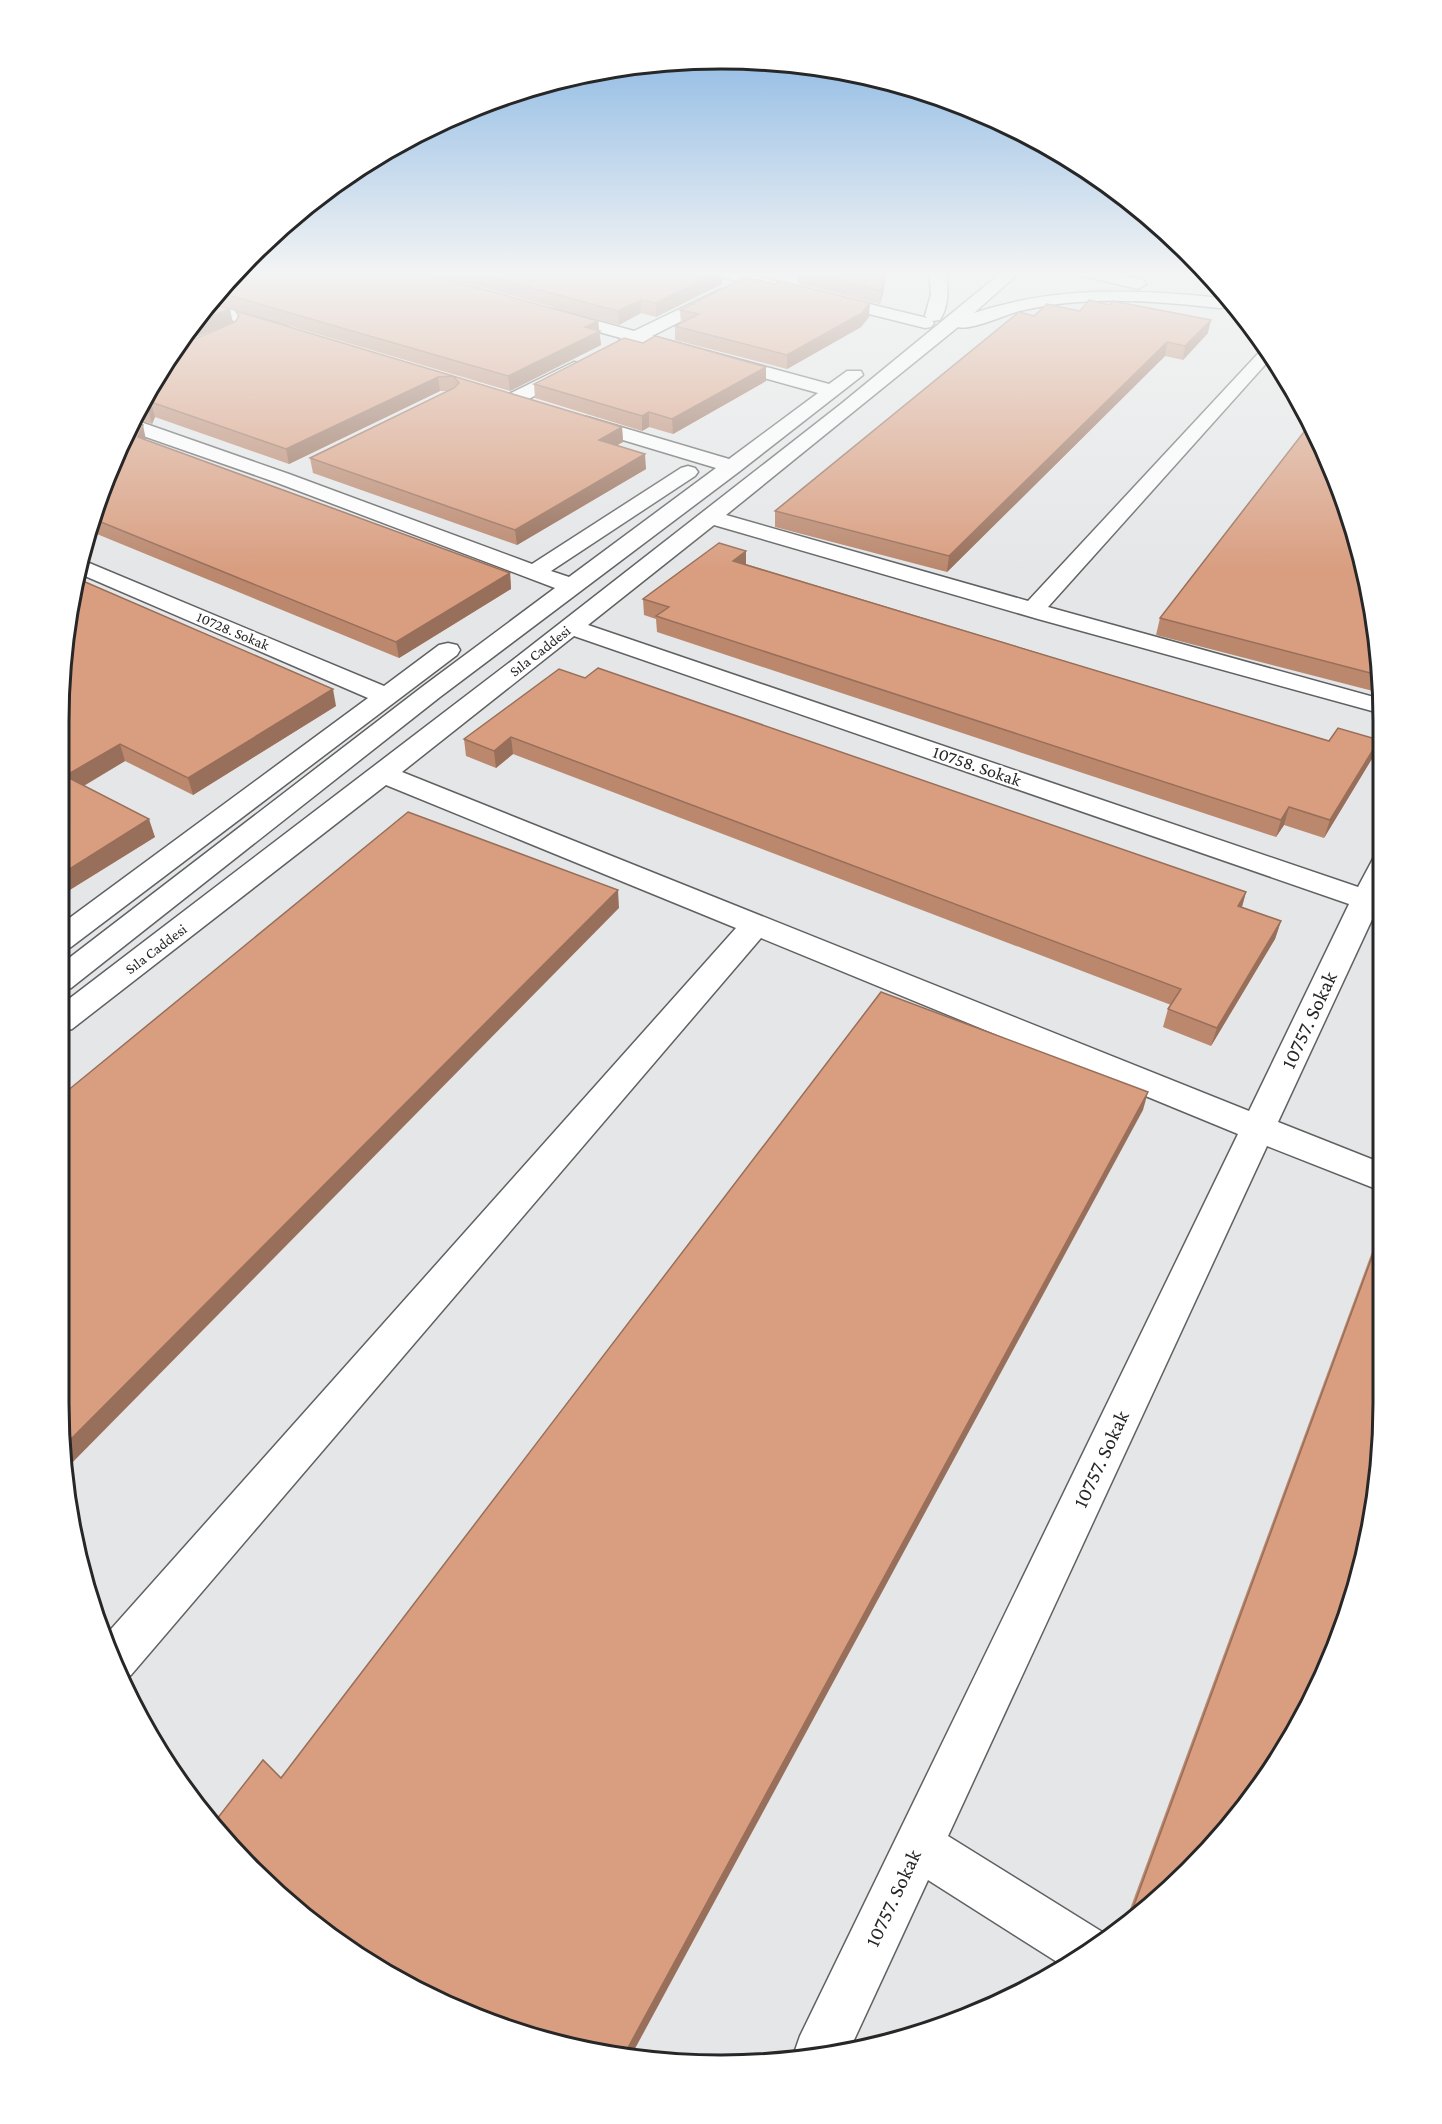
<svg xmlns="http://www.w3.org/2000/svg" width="1442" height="2124" viewBox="0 0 1442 2124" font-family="'Crimson Pro',serif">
<rect width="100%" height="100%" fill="#e5e6e7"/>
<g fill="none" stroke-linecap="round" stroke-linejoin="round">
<!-- minor casing -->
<g stroke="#606162" stroke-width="3">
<g id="minor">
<path d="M 711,272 L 738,272 L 927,318 L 925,316 L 931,294 L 929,272 L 945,272 C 949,288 949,305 940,320 L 932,321 L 934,323 L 931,327 L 925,328 L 713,275 Z"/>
<path d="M 1002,272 L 1020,272 L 974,313 C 1055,286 1136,289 1220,298 L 1226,299 L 1229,303 L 1226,307 L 1220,308 C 1155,301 1088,295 1024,310 C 1008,313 972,331 958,327 L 726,515 L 1028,601 L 1266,345 L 1273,356 L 1048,607 L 1381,699 L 1383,714 L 1038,619 L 714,525 L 588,625 L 1358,887 L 1374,857 L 1384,854 L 1384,915 L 1375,913 L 1278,1122 L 1384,1164 L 1384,1192 L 1267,1146 L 948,1836 L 1104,1933 L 1106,1936 L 1065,1967 L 928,1880 L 848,2053 L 793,2056 L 800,2036 L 1238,1134 L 761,938 L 131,1675 L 124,1678 L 104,1637 L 736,928 L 386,785 L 72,1029 L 61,1032 L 61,1005 L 518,656 L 841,404 ZM 574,636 L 1349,904 L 1249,1111 L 402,772 Z"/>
<polygon points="1077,272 1106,272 1144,280 1146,284 1138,289 1079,275"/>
<polygon points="721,289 727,290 729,294 727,298 652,336 829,384 847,371 861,371 863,375 740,471 440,697 71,988 61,991 60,965 422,687 555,588 275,482 126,430 132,419 289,474 532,564 681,468 688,466 695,468 698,472 695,476 551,571 569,577 716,468 573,425 570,421 573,417 587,417 729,459 818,393 638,343 628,346 622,345 619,341 621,338 548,318 545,314 548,310 554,309 634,331"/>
<polygon points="209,303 287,326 290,330 287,334 281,335 201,311"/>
<polygon points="574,362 581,364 583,368 581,372 519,404 505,404 502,400 505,396"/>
<polygon points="82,560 384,686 439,645 448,643 457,645 460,650 457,655 71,947 60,950 60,925 368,698 78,573"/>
</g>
</g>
<!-- minor -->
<use href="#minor" fill="#fff" fill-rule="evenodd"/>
</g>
<!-- wall -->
<g fill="#bb886e">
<polygon points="236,272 598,321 601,345 510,391 209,302"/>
<polygon points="425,272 722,272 722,284 656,317 641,313 619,325"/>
<polygon points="798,272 883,272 885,276 884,290 880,304 798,284"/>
<polygon points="1110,305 1208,333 1183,360 1165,356 947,572 775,527 775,511 1034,316 1080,311"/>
<polygon points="680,310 869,317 861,327 787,369 675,340 675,326 681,324"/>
<polygon points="236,311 453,376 455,388 453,376 622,427 623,442 617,445 646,469 517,545 313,473 310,458 449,391 440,391 289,464 155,417 152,424 133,418 178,346 235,322 238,318"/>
<polygon points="643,343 766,367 766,381 673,434 649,427 642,431 535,398 534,384"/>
<polygon points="1310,424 1379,679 1373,691 1156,635 1160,618"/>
<polygon points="127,428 146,440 510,573 511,589 399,658 92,532"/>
<polygon points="746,551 746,564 1329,741 1379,740 1373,757 1324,838 1284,825 1276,837 657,632 656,619 644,615 643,599"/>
<polygon points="585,678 1246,892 1242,907 1281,921 1275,939 1211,1046 1163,1027 1168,1009 1171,1005 513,754 496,768 466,756 464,739"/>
<polygon points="336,706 193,795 125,761 84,786 155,837 60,896 58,721"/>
<polygon points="1383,1222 1383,1403 1190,1871 1126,1920"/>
</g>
<!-- shaded-wall -->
<g fill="#986f5a">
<polygon points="714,272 722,272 722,284 656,317 656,303"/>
<polygon points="885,276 884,290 880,304 881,291"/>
<polygon points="641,300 641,313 619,325 618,311"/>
<polygon points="870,303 869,317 861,327 787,369 787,355"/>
<polygon points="230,309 233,323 180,343 192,323"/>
<polygon points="1211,320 1208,333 1183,360 1185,346"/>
<polygon points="598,321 601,345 510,391 508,376 585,327"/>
<polygon points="1167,342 1165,356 947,572 949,556"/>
<polygon points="766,367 766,381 673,434 672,419"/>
<polygon points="438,377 440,391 289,464 286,449"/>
<polygon points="151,402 155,417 152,424 148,409"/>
<polygon points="649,412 649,427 642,431 642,416"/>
<polygon points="143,425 146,440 138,437"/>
<polygon points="622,427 623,442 600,455 599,440"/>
<polygon points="645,454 646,469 517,545 515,530"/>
<polygon points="746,551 746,567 733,561"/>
<polygon points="510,573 511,589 399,658 396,642"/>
<polygon points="1379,674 1379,679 1373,691 1378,675"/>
<polygon points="333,689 336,706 193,795 188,778"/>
<polygon points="511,737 513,754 496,768 494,751"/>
<polygon points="1379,740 1373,757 1324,838 1330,820"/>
<polygon points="120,744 125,761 71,793 65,776"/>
<polygon points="1289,807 1284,825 1276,837 1281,820"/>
<polygon points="149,819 155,837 60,896 60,875"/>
<polygon points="618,890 619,908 64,1471 64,1446"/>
<polygon points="1246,892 1241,910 1238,906"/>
<polygon points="1281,921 1275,939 1211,1046 1217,1028"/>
<polygon points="1148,1092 1143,1110 631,2056 624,2055"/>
</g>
<!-- building -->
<g fill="#d99e80" stroke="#986f5a" stroke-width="1.5">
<polygon points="236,272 420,272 598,321 585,327 600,331 508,376 218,292"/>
<polygon points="473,272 719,272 656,303 641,300 618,311"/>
<polygon points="804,272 883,272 885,276 881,291"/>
<polygon points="746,277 774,284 779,281 870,303 862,313 787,355 675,326 699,314 680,310"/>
<polygon points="1089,300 1110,305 1113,301 1211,320 1185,346 1167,342 949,556 775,511 1019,312 1034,316 1047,304 1080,311"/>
<polygon points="209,303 230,309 192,323 195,318"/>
<polygon points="236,311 453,376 438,377 286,449 151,402 148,409 140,406 178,346 235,322 239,316"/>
<polygon points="655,336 766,367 672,419 649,412 642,416 534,384 624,338 643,343"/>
<polygon points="453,376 622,427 599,440 645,454 515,530 310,458 454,388 459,383"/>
<polygon points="131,420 143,425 138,437 510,573 396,642 96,520 127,428"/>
<polygon points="1310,424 1333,467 1371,591 1378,675 1160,618"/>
<polygon points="719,543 746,551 733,561 1329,741 1338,728 1379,740 1330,820 1289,807 1281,820 656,616 669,607 643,599"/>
<polygon points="76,578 333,689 188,778 120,744 65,776 149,819 60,875 58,721 71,592"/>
<polygon points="598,668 1246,892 1238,906 1281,921 1217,1028 1168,1009 1181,989 511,737 494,751 464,739 559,669 585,678"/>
<polygon points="408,812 618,890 64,1446 61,1096"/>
<polygon points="881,992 1148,1092 624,2055 550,2043 468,2015 317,1928 252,1871 213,1824 263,1760 281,1778"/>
<polygon points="1383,1227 1383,1403 1371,1532 1315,1696 1247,1806 1190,1871 1138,1911 1133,1908"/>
</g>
<!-- sky -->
<linearGradient id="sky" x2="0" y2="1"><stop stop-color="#7db0e1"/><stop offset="0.48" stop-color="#f3f4f4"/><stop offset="1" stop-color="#f3f4f4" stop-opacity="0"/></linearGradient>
<rect width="1442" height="569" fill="url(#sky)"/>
<g text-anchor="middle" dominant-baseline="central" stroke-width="5" stroke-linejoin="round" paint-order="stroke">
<!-- far-street labels -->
<g font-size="15" fill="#272728" stroke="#fff">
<text transform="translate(233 631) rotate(23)">10728. Sokak</text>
<text transform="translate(540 651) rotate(-38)">Sıla Caddesi</text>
<text transform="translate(156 949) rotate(-37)">Sıla Caddesi</text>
</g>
<!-- street labels -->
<g font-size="18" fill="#272728" stroke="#fff">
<text transform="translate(977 766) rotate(19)">10758. Sokak</text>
</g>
<!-- near-street labels -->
<g font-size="21" fill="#272728" stroke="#fff">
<text transform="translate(1309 1020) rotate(-65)">10757. Sokak</text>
<text transform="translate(1101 1459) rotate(-65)">10757. Sokak</text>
<text transform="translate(893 1898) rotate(-65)">10757. Sokak</text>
</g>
</g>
<!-- crop -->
<path d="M0 0H1442V2124H0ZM721 69H721A652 652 0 0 1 1373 721V1403A652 652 0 0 1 721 2055H721A652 652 0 0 1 69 1403V721A652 652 0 0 1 721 69Z" fill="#fff" fill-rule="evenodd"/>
<path fill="none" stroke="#272728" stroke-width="3" d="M721 69H721A652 652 0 0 1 1373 721V1403A652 652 0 0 1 721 2055H721A652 652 0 0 1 69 1403V721A652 652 0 0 1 721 69Z"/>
</svg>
